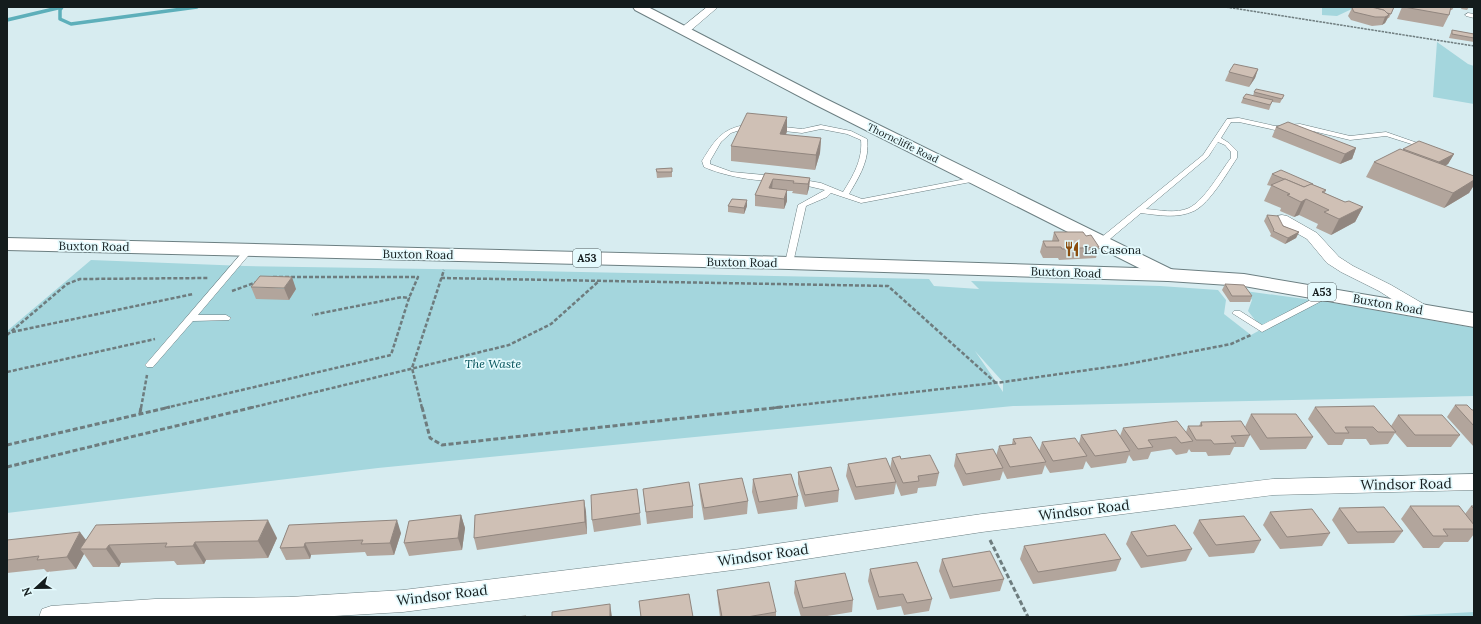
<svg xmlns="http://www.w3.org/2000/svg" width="1481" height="624" viewBox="0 0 1481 624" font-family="Lora,serif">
<rect width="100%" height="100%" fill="#d7ecf0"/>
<!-- green -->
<g fill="#a4d6dd" fill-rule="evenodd">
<polygon points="1322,7 1353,7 1354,8 1337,16 1322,15"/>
<polygon points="1437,42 1468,64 1474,66 1474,104 1433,97"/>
<path d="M 91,260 L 245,266 L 432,269 L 929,279 L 934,286 L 979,289 L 971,281 L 1160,286 L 1218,290 L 1226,300 L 1224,314 L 1251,335 L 1262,329 L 1248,311 L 1252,300 L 1245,291 L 1334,303 L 1474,328 L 1474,396 L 1013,406 L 378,468 L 7,513 L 7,331 ZM 975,351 L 1003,382 L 1003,392 Z"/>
<polygon points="1474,612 1474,617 1383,617"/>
</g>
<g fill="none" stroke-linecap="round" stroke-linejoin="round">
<!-- stream -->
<polyline stroke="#5dafba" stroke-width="3.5" points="7,20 62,7 60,10 60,19 71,24 197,7"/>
<!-- lane casing -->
<g stroke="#6c7f82" stroke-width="1">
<g id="lane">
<polygon points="1468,13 1474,14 1474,18 1466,16 1465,15"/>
<path d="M 1239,118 L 1275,126 L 1300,124 L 1350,136 L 1386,132 L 1429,147 L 1426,149 L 1424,148 L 1386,136 L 1350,140 L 1300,128 L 1275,130 L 1239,122 L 1231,122 L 1221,138 L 1229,143 L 1237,151 L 1237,158 C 1227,173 1210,203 1194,211 C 1177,219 1158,215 1141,213 L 1104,244 L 1098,244 L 1097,242 L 1098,240 L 1203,155 L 1227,119 ZM 1218,142 L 1225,145 L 1231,152 L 1231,158 C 1220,172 1205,200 1189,208 C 1176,214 1159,210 1146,209 L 1208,157 Z"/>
<path d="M 752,124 L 754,125 L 754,127 L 743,129 L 731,133 L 721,142 L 710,161 L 710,164 L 732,172 L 775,176 L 779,178 L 778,180 C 759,183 721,175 704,167 L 702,161 C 716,138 723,127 752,124 Z"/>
<path d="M 821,125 L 851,131 L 867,139 C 870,160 859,177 849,194 L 862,199 L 976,177 L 980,179 L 976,181 L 861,203 L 831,193 L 827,197 L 806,206 L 793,263 L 792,265 L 786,265 L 785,263 L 798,205 L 825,190 L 795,183 L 794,181 L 798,179 L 821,183 L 843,192 C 853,176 863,159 861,140 L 847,134 L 821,129 L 802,133 L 775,130 L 772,128 L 775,126 L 802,129 Z"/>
<polygon points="246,248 249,248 253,250 198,315 226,315 231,318 229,320 193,321 153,367 147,367 145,365 147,363"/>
<polygon points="1328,291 1331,292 1332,294 1331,296 1262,332 1232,313 1234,311 1240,311 1262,325"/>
</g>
</g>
<!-- street casing -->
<g stroke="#6c7f82" stroke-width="1">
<g id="street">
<polygon points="707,7 718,7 689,32 681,32 680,30 681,28"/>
<polygon points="1282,215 1287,216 1317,233 1339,257 1353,266 1391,285 1427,306 1429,310 1427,314 1421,315 1415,314 1379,291 1341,272 1327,263 1307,239 1277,222 1275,219 1277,216"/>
<polygon points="1474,474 1474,490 1273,495 982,532 741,569 403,612 317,617 39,617 42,609 51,606 155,599 290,597 403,590 741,549 982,514 1273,479"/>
</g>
</g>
<!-- secondary casing -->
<g stroke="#6c7f82" stroke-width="2">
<polygon id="secondary" points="633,7 648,7 824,98 1175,271 1178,275 1175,279 1168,281 1161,279 814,104 635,10"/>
</g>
<!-- highway casing -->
<g stroke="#6c7f82" stroke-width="2">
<polygon id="highway" points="7,238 789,257 1168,269 1244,274 1474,313 1474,327 1244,286 1168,281 789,269 7,250"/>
</g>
<!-- path-far2 -->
<polyline stroke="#6e7c7e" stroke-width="1.5" stroke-dasharray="2.5 1" stroke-linecap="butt" points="1226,7 1474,46"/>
<!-- path-far1 -->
<g stroke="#6e7c7e" stroke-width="2.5" stroke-dasharray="4 2" stroke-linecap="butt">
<polyline points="273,277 418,277 409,298"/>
<polyline points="441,278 888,286 996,383"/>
<polyline points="232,291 257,282"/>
<polyline points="12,332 193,294"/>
<polyline points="7,335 67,284 80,279 209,278"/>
<polyline points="7,372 155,339"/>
<polyline points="141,408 147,375"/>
<polyline points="165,408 391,355 409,298 402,297 312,315"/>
<polyline points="250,408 509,345 551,324 599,281"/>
<polyline points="422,408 412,368 444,270"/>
<polyline points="773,408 1003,382 1123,365 1231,344 1251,335"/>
</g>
<!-- path -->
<g stroke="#6e7c7e" stroke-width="3" stroke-dasharray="5 2.5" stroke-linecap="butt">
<polyline points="422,407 430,438 442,445 782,407"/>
<polyline points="140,413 141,407"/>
<polyline points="7,445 170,407"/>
<polyline points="7,467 254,407"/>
<polyline points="990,540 1028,617"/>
</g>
<!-- lane -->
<use href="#lane" fill="#fff" fill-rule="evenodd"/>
<!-- street -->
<use href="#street" fill="#fff" fill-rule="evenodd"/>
<!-- secondary -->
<use href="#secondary" fill="#fff" fill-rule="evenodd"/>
<!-- highway -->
<use href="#highway" fill="#fff" fill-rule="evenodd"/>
</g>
<!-- wall -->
<g fill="#b2a59c">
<polygon points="1394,7 1389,18 1388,18 1385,23 1382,25 1372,26 1351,20 1348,16 1352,8 1376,8"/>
<polygon points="1402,7 1454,7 1452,10 1450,10 1449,15 1443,27 1397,19"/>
<polygon points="1462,7 1469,7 1467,10 1461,9"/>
<polygon points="1452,30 1474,34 1474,42 1449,38 1450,35"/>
<polygon points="1258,69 1255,78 1249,87 1225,81 1229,72"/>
<polygon points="1254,92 1284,95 1280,103 1272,102 1269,110 1241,103 1243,98 1253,96"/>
<polygon points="787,117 787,131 786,135 821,138 820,153 815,170 731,161 731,146"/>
<polygon points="1276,127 1356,148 1352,159 1340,164 1272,137"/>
<polygon points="1403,149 1454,154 1448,164 1445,166 1474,176 1474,185 1469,193 1444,208 1366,177 1374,162 1403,150"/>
<polygon points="672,168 672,177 657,178 656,169"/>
<polygon points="765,173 810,178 809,188 807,195 792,193 793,191 787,191 787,201 784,209 755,206 755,195"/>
<polygon points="1272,174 1313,184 1312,184 1326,190 1325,193 1345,202 1363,207 1355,222 1331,235 1316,228 1318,224 1299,215 1294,217 1280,211 1281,208 1264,201 1271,186 1267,185"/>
<polygon points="728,206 747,206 744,214 728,212"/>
<polygon points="1267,215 1283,226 1299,232 1296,238 1285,244 1270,236 1271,234 1264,221"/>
<polygon points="1054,232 1086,236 1099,247 1096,258 1059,260 1058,258 1043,258 1040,252 1043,241 1052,241"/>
<polygon points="1225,284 1252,296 1250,302 1230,302 1222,290"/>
<polygon points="251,287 296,289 289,300 256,299"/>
<polygon points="1455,405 1472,410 1474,410 1474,447 1447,417"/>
<polygon points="1315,407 1391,426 1398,415 1460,435 1451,447 1407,447 1395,433 1388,444 1370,445 1366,439 1345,439 1342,445 1328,445 1308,419"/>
<polygon points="1251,414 1313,437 1306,449 1260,450 1245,427"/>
<polygon points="1201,422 1250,435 1244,447 1234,447 1230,455 1208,456 1206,452 1191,452 1189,449 1187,453 1176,455 1171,449 1151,452 1148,459 1133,461 1129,455 1126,463 1091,468 1086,461 1083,469 1050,473 1045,465 1042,474 1007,479 1003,471 1000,480 963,486 954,466 956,454 996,456 999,446 1012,444 1013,439 1039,451 1042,442 1079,443 1081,435 1120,436 1123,428 1186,432 1188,426 1199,426"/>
<polygon points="892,458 901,459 939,473 936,486 918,488 917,493 901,496 896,483 894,494 855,500 846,476 848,464 890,469"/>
<polygon points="798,472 839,490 838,502 805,507 798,484"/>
<polygon points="753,479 798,496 797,509 758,514 752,492"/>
<polygon points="699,484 748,501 747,514 704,520 700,496"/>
<polygon points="637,489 641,525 594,532 592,520"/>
<polygon points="643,489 693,506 693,518 647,524"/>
<polygon points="584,500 586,512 587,534 477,550 474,538"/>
<polygon points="1410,506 1465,514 1471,506 1474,506 1474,534 1468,542 1444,542 1439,548 1423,548 1401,519"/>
<polygon points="1339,508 1403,531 1394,543 1348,544 1332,520"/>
<polygon points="1270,512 1330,533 1322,546 1280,549 1263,525"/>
<polygon points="461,515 465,528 462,550 409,556 404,543"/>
<polygon points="1199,520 1261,540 1254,553 1209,557 1193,533"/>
<polygon points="289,525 401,533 394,555 367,556 365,552 311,555 310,559 286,560 280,548"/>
<polygon points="1131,532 1192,549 1186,561 1141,568 1126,544"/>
<polygon points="277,538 268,558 206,560 204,564 177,565 174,561 121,563 119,567 93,567 84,554 76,569 47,572 44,569 7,573 7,540"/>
<polygon points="1024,546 1121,559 1116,571 1033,584 1020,559"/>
<polygon points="942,559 1004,579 1000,591 950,599 939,571"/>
<polygon points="870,569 932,599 929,611 904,615 901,606 877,610 868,581"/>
<polygon points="795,581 853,600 852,612 821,617 801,617 794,593"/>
<polygon points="717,590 776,612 776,617 720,617 718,602"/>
</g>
<!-- shaded-wall -->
<g fill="#91867f">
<polygon points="1389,15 1385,23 1382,25 1385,17"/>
<polygon points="1258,69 1255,78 1249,87 1253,78"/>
<polygon points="787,117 787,131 780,149 780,134"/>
<polygon points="821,138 820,153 815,170 816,155"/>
<polygon points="1356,148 1352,159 1340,164 1345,154"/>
<polygon points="1454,154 1448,164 1433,172 1439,162"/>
<polygon points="810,178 809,188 807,195 808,184"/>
<polygon points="773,179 772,189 769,188"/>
<polygon points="1474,180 1474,185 1469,193 1444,208 1453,193"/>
<polygon points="787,190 787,201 784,209 784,199"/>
<polygon points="1306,199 1299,215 1294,217 1301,202"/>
<polygon points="747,200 747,206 744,214 744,208"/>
<polygon points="1363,207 1355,222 1331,235 1339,219"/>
<polygon points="1299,232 1296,238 1285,244 1288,238"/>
<polygon points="292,277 296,289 289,300 284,288"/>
<polygon points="584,500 586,512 587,534 585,522"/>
<polygon points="461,515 465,528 462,550 458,538"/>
<polygon points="268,520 277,538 268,558 258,541"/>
<polygon points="397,520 401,533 394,555 390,543"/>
<polygon points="80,532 89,544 80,549 84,554 76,569 67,557"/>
<polygon points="195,542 206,560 204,564 193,546"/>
<polygon points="305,543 311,555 310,559 304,547"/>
<polygon points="109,545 121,563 119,567 106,549"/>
<polygon points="610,604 612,617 610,617"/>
</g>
<!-- building -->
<g fill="#cfc0b5" stroke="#91867f">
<polygon points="1354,7 1371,7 1384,10 1389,15 1385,17 1375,17 1354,12 1352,8"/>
<polygon points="1377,7 1394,7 1391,14 1387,13 1384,10 1376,8"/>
<polygon points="1404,7 1451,7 1449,15"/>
<polygon points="1452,30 1474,34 1474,38 1452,34"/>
<polygon points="1234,64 1258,69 1253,78 1229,72"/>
<polygon points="1256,89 1284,95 1282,99 1254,92"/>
<polygon points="1246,94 1273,100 1270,105 1243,98"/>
<polygon points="747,113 787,117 780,134 821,138 816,155 731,146"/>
<polygon points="1288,122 1356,148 1345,154 1276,127"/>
<polygon points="1419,141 1454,154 1439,162 1403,149"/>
<polygon points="1400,149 1474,176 1474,180 1453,193 1374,162"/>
<polygon points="672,168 672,172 657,172 656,169"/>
<polygon points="1281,170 1313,184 1304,187 1285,179 1284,179 1272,174"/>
<polygon points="765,173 810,178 808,184 793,183 794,181 773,179 769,188 787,190 784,199 755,195"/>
<polygon points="1285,179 1304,187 1311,184 1326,190 1322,192 1345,202 1349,201 1363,207 1339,219 1324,212 1329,210 1306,199 1301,202 1287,195 1290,194 1271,185"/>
<polygon points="732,199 747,200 744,208 728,206"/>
<polygon points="1267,215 1278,216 1283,226 1299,232 1288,238 1273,231 1274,230"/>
<polygon points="1054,232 1083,232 1086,236 1091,235 1099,247 1062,249 1061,247 1046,247 1043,241 1059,241"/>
<polygon points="260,276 292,277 284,288 251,287"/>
<polygon points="1225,284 1244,285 1252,296 1232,296"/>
<polygon points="1455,405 1467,405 1472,410 1474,410 1474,426"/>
<polygon points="1374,406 1396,432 1378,432 1373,427 1345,427 1349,433 1335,433 1315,407"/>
<polygon points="1251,414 1296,414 1313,437 1267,438"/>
<polygon points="1398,415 1442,415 1460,435 1415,435"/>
<polygon points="1177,421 1193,441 1181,443 1176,437 1148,440 1153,447 1138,449 1123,428"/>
<polygon points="1241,421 1250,435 1231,436 1236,443 1214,444 1211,440 1196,440 1188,426 1202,426 1201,422"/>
<polygon points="1116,430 1130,451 1095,456 1081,435"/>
<polygon points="1031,437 1046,462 1010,467 999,446 1016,444 1013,439"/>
<polygon points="1075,438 1087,456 1053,461 1042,442"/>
<polygon points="993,449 1003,468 966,474 956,454"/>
<polygon points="930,455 939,473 918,476 919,481 903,483 892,458 900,456 901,459"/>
<polygon points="886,458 896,482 856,487 848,464"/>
<polygon points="831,467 839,490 805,495 798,472"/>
<polygon points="791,474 798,496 759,502 753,479"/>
<polygon points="742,478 748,501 704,508 699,484"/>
<polygon points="689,482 693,506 646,512 643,489"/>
<polygon points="637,489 640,513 592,520 591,495"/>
<polygon points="584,500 585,522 474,538 475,515"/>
<polygon points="1410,506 1459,506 1474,525 1474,529 1443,529 1448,536 1433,536"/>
<polygon points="1471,506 1474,506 1474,509"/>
<polygon points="1384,507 1403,531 1357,532 1339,508"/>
<polygon points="1312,509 1330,533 1287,537 1270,512"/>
<polygon points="461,515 458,538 404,543 409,521"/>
<polygon points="1244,516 1261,540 1216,545 1199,520"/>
<polygon points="268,520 258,541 195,542 193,546 165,547 167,543 109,545 106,549 80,549 96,525"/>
<polygon points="397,520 390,543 361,544 363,540 305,543 304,547 280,548 289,525"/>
<polygon points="1175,525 1192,549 1147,556 1131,532"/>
<polygon points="80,532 67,557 37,560 39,556 7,560 7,540"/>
<polygon points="1105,534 1121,559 1038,572 1024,546"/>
<polygon points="990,551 1004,579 953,587 942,559"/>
<polygon points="917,562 932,599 907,603 903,594 879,597 870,569"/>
<polygon points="845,573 853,600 803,608 795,581"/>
<polygon points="769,582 776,612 747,617 722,617 717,590"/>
<polygon points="689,594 693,617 641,617 639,601"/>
<polygon points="610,604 610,617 552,617 552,612"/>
<polygon points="526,616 525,617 516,617"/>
</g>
<!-- icons -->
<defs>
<g id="restaurant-bare" transform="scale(1.2)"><path d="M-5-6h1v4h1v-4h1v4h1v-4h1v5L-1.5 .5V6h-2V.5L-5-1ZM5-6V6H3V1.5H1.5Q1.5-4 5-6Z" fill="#8b4e0f" stroke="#e4fafd" stroke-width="2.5" paint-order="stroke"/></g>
</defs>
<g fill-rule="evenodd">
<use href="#restaurant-bare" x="1072" y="249"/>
</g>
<g text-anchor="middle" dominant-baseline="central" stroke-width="3.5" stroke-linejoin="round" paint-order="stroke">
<!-- far-street labels -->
<g font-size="10" fill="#141c1d" stroke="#e4fafd">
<text transform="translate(903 143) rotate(26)">Thorncliffe Road</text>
</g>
<!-- shield labels -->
<g fill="#e4fafd" stroke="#525f60" stroke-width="1">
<rect x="573" y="249" width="28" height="18" rx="3"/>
<rect x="1308" y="283" width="28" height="18" rx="3"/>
</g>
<g font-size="11" font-weight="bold" fill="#141c1d">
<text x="587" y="258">A53</text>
<text x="1322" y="292">A53</text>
</g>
<!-- street labels -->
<g font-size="12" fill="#141c1d" stroke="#e4fafd">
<text transform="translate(94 246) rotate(1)">Buxton Road</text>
<text transform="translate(418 254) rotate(1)">Buxton Road</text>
<text transform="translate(742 262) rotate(1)">Buxton Road</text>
<text transform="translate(1066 272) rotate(2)">Buxton Road</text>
<text transform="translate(1388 304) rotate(10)">Buxton Road</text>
</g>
<!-- poi labels -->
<g font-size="12" fill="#141c1d" stroke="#e4fafd" text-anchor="start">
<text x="1084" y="249">La Casona</text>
</g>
<!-- park labels -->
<g font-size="12" font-style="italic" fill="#004f57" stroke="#e4fafd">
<text x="493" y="363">The Waste</text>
</g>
<!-- near-street labels -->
<g font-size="14" fill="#141c1d" stroke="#e4fafd">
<text transform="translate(1406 484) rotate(-1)">Windsor Road</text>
<text transform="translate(1084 510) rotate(-7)">Windsor Road</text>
<text transform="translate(763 555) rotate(-8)">Windsor Road</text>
<text transform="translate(442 595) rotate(-7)">Windsor Road</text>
</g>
</g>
<!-- border -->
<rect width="1481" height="624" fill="none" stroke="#141c1d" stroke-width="16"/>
<!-- north arrow -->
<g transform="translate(36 588) rotate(248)" stroke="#e4fafd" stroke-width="3" paint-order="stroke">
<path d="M0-3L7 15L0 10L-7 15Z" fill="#141c1d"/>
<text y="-6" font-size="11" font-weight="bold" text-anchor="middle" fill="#141c1d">N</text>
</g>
</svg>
